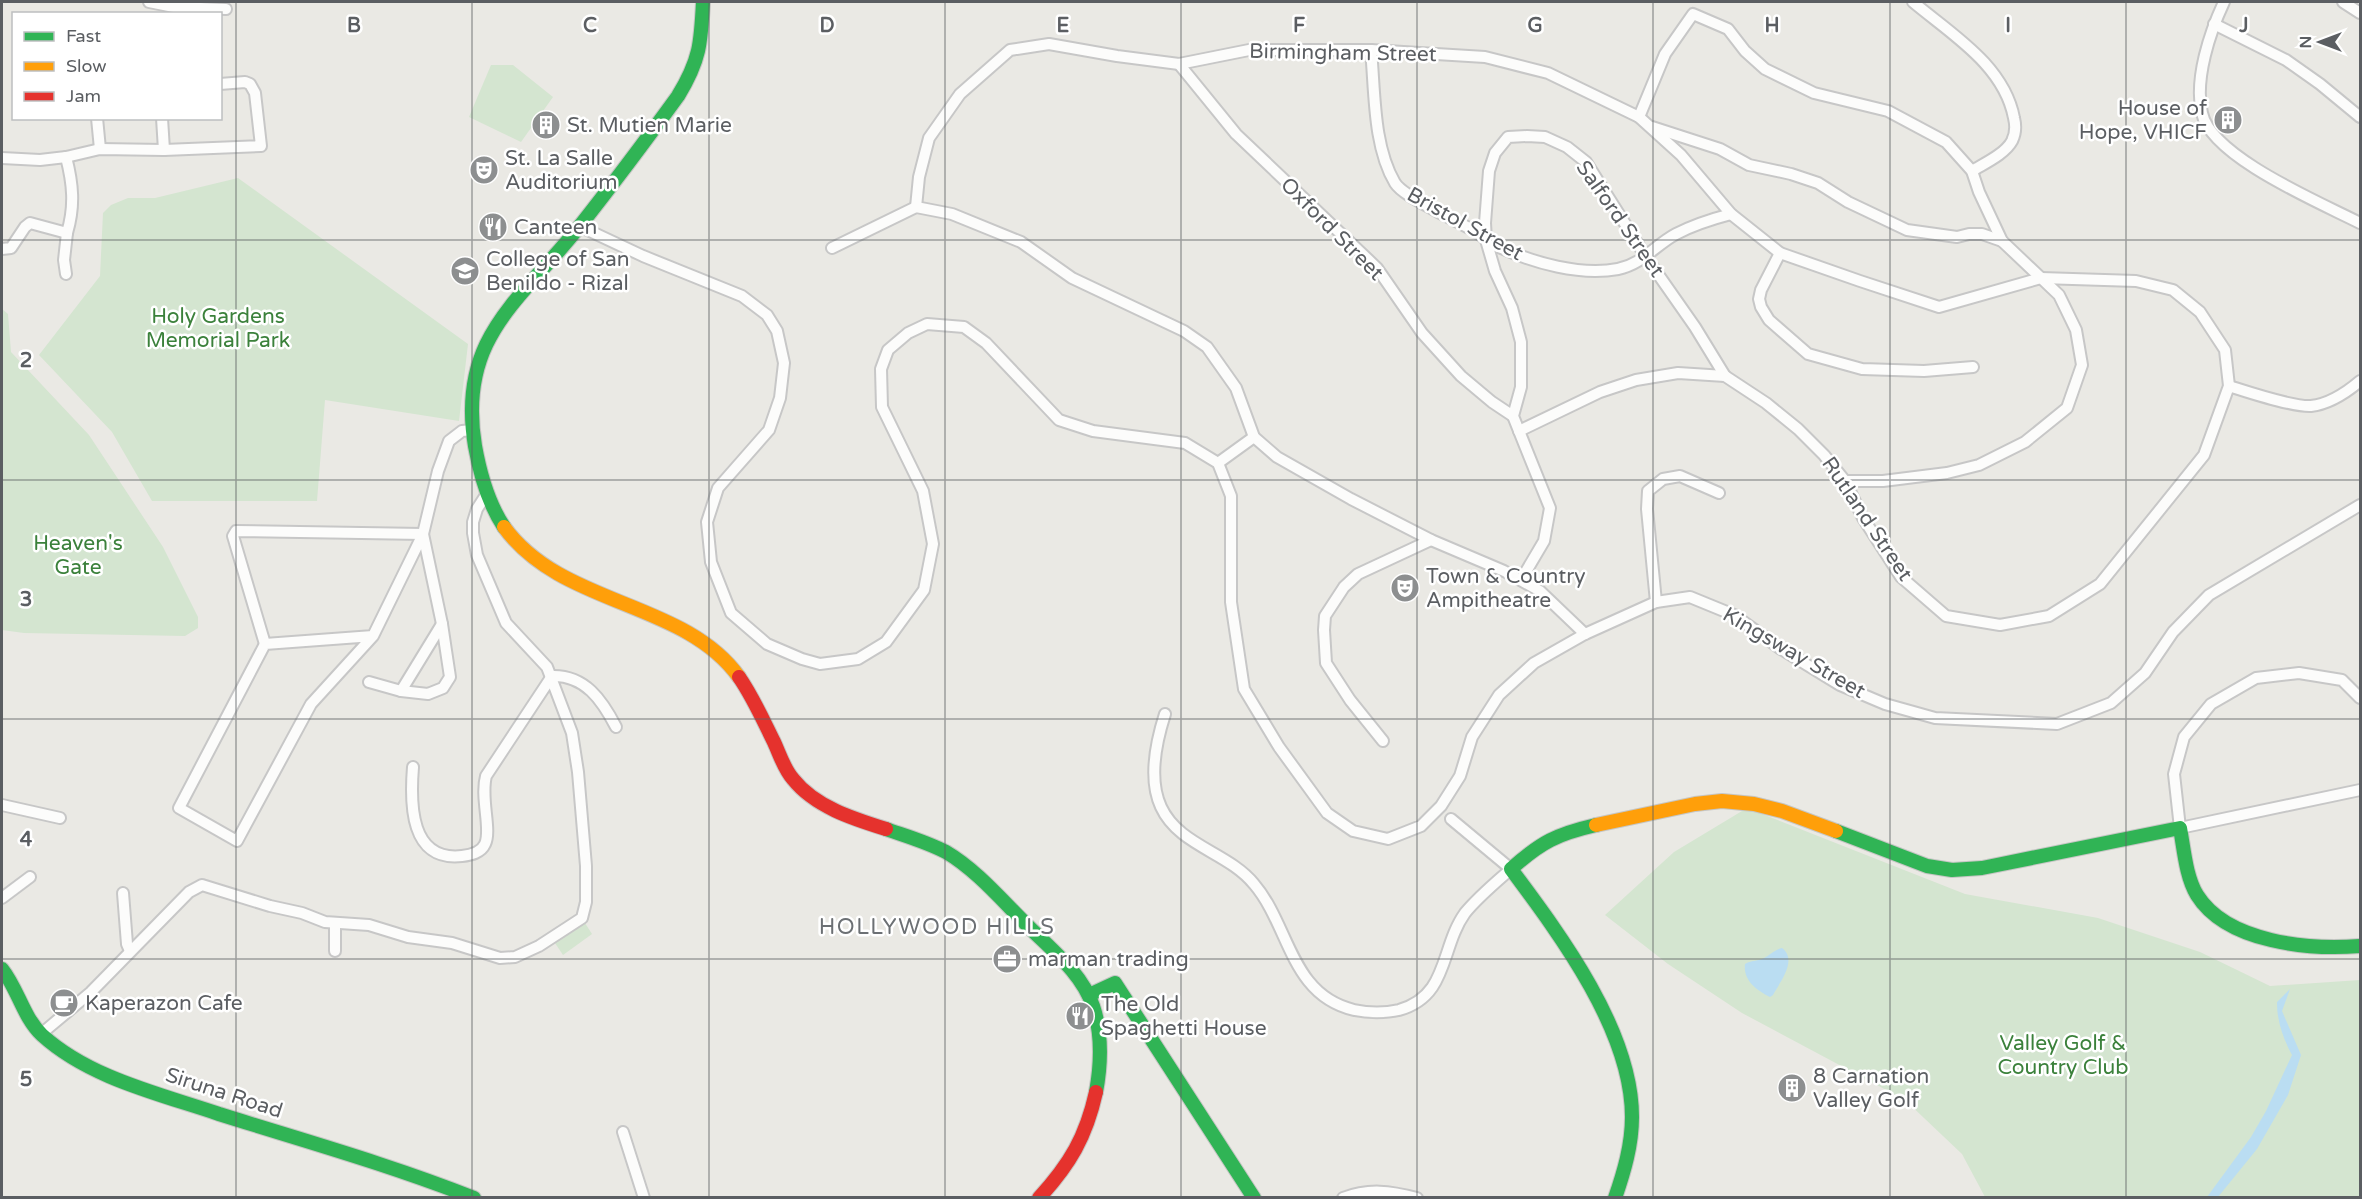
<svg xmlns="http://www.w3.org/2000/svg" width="2362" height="1199" viewBox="0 0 2362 1199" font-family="'Varela Round',sans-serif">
<rect width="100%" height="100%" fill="#eae9e4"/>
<!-- green -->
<g fill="#d4e5d0">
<polygon points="491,65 513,65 553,97 521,142 469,117"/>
<polygon points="238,178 468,344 459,421 325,400 317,501 152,501 112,432 39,355 100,276 103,213 111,205 128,198 155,198"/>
<polygon points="2,309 8,314 11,352 89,435 163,547 198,617 198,628 185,636 24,633 2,630"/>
<polygon points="1747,808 1965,894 2098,918 2200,952 2270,986 2360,980 2360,1197 1985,1197 1962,1154 1905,1100 1742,1013 1668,964 1605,915 1674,852"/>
<polygon points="583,920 592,934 563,955 553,940"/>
</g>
<!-- water -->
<g fill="#baddf2">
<path d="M 1782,948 C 1798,960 1780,982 1773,995 L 1770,997 C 1756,990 1743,980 1745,964 C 1750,961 1754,961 1759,960 C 1768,958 1773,950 1782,948 Z"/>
<path d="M 2290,989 L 2282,1011 L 2301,1055 L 2288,1095 L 2257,1149 L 2218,1197 L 2207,1197 L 2251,1137 L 2266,1111 L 2292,1055 C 2283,1038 2277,1022 2277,1002 Z"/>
</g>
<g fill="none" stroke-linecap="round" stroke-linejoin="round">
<!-- street casing -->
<g stroke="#c7c7c7" stroke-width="14">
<g id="street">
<polyline points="149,2 174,7 226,9"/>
<path d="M 1913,2 C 1951,34 2004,65 2014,118 C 2016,126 2016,133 2012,141 C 2005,154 1985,163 1972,171"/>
<path d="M 2224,2 C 2210,32 2194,79 2202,113 C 2211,157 2321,203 2360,223"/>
<polyline points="2343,2 2360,13"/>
<polyline points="2214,24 2286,60 2320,84 2360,117"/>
<path d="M 1371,50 C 1375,92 1373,146 1395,183 C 1402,194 1428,206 1440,213 C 1452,219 1464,225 1476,232 C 1484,237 1490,243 1499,247 C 1534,263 1580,276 1618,269 C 1643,264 1655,245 1676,234 C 1693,225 1712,219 1731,214"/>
<polyline points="1179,64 1236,134 1377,268 1422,333 1461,376 1492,402 1513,416"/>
<polyline points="1639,117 1665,54 1693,14 1728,29 1745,51 1765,69 1814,93 1888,111 1946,142 1972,171 1979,192 2002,241 2059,295 2076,330 2082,365 2067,408 2025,442 1979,465 1947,473 1883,481 1845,481"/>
<polyline points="97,118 100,149"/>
<polyline points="162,118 164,150"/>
<polyline points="1652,127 1720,149 1749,165 1791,174 1818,183 1848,202 1907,230 1957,237 1969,234 1982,234 2002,241"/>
<polyline points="2,158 40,160 66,157 100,149 164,150 261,146 255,93 250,84 245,82 220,84"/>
<polyline points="916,207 919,177 929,138 960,94 1010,50 1049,44 1117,56 1179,64 1249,50 1371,50 1485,57 1548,73 1639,117 1681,155 1731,214 1780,253 1860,281 1939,307 2041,278 2136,281 2173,290 2200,312 2225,350 2229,386 2204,455 2100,584 2049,616 2000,625 1946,616 1901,577 1863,518 1845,481 1824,455 1798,429 1766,403 1725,376 1678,373 1636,380 1600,392 1519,431"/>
<polyline points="579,226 643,256 742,296 767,315 777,331 784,363 780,398 769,430 718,488 707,522 711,562 731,613 767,644 802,659 820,664 858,659 886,642 924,590 933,544 923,491 882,407 881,369 888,350 908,333 927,324 964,327 986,343 1059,420 1093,431 1185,443 1218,463 1231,496 1231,602 1244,689 1279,747 1327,813 1353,831 1388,839 1421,826 1441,806 1460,776 1472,737 1499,695 1534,663 1585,634 1656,602 1690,597 1734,615 1781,649 1840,685 1885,704 1935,718 2057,724 2111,703 2145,673 2173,632 2209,595 2360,505"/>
<polyline points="832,248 916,207 952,214 1021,242 1072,278 1184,331 1207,347 1236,388 1254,437 1277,457 1351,499 1431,540 1504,571 1540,591 1585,634"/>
<path d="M 2,249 L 11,248 L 25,227 L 30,223 L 67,233 C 75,206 73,184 66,157"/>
<polyline points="1780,253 1761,290 1759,299 1761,307 1769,320 1808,354 1862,369 1924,371 1973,367"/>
<polyline points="66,274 64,260 67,233"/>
<path d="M 2229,386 C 2248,392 2292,407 2311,406 C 2329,404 2347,392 2360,381"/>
<polyline points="1218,463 1254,437"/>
<polyline points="1521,580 1544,541 1550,508 1513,416 1521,387 1521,342 1512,308 1495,271 1486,240 1485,223 1489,171 1495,153 1508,137 1527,136 1545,137 1567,147 1586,162 1646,257 1695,327 1725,376"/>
<polyline points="1656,602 1647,509 1648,491 1663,479 1680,476 1719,493"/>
<polyline points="373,636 265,644 179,808 237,841 311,704 373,636 423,534 438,471 449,441 462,431 472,430"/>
<polyline points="265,644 233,536 236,531 423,534 442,624 450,677 443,688 428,694 401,691 369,682"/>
<path d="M 552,676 C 585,675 602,700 616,727"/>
<polyline points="401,691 442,624"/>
<polyline points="2360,698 2342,680 2299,673 2256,678 2211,704 2184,737 2174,774 2180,828 2360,790"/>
<path d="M 1165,714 C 1156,742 1148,779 1161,807 C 1179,846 1228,852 1254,884 C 1290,926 1290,995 1354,1010 C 1368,1013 1386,1013 1399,1010 C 1449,996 1440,948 1465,913 C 1478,897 1495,883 1511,869 L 1451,819"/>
<polyline points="1383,741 1350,700 1326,663 1324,630 1325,616 1344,587 1358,574 1431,540"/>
<path d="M 413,767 C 410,804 410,862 462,856 C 471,855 481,853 485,844 C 492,830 480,798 486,776 L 552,676"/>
<polyline points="2,805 60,818"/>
<polyline points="123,893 127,944 130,951"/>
<polyline points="2,898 30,877"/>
<polyline points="335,923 335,951"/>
<polyline points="41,1034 91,992 189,892 202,885 270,906 302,913 325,922 369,925 408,937 452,943 500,958 515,957 539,946 582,918 586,902 586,866 578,772 572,733 547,667 506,623 477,555 473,533 473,522 477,509 486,495"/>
<polyline points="623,1132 644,1198"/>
<path d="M 1343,1198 C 1369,1188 1390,1191 1417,1198"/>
</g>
</g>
<!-- fast casing -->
<g stroke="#c6c6c4" stroke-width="16">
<g id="fast">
<path d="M 504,527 C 488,503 480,474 475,446 C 457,338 519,302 579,227 C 613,184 646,140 678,96 C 700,60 701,43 703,2"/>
<path d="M 1596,825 C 1557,834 1541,842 1511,869 C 1561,936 1632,1031 1632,1117 C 1632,1145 1624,1172 1615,1198"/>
<path d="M 886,829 C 906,836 927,842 946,852 C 975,869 1000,898 1024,922 C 1049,948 1081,971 1093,1006 C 1102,1033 1101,1065 1096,1092"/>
<path d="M 1836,831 L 1927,866 L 1952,870 L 1982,868 L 2180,828 C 2184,850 2186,877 2197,895 C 2227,943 2310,950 2360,946"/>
<path d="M 2,969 C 18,989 23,1017 42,1035 C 89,1078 160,1094 219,1114 C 305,1141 391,1165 474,1198"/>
<polyline points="1089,995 1115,983 1254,1198"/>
</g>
</g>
<!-- slow casing -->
<g stroke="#c6c6c4" stroke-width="16">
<g id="slow">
<path d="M 504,527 C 562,607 684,600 739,677"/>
<polyline points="1596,825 1695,804 1722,801 1754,804 1782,811 1836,831"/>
</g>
</g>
<!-- jam casing -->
<g stroke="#c6c6c4" stroke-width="16">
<g id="jam">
<path d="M 739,677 C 753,697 763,720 774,742 C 780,755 784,769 793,779 C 815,807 854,819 886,829"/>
<path d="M 1039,1198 C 1070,1164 1086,1137 1096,1092"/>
</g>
</g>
<!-- street -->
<use href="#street" stroke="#fcfcfb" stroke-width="10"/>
<!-- fast -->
<use href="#fast" stroke="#30b455" stroke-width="14"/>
<!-- slow -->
<use href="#slow" stroke="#ff9f0a" stroke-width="14"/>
<!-- jam -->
<use href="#jam" stroke="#e5322d" stroke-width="14"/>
</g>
<!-- grid -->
<path fill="none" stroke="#5b5e62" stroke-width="1.5" stroke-opacity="0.55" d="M 236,2 L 236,1198M 472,2 L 472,1198M 709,2 L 709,1198M 945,2 L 945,1198M 1181,2 L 1181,1198M 1417,2 L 1417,1198M 1653,2 L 1653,1198M 1890,2 L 1890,1198M 2126,2 L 2126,1198M 2,240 L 2360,240M 2,480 L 2360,480M 2,719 L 2360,719M 2,959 L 2360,959"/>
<!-- icons -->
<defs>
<g id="building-disc" transform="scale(1.5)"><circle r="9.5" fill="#8d8f90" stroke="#fff"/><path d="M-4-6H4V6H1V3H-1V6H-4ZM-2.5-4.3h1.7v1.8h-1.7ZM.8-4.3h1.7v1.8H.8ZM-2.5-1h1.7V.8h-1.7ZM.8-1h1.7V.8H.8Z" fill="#fff"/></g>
<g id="theatre-disc" transform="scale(1.5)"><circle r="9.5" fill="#8d8f90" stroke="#fff"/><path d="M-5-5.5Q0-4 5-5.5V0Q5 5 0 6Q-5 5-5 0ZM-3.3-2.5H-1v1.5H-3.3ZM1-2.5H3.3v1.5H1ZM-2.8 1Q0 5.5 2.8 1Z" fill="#fff"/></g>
<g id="restaurant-disc" transform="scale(1.5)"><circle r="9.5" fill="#8d8f90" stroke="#fff"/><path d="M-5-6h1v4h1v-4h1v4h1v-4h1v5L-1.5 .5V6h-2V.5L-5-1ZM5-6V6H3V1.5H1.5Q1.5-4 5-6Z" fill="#fff"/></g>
<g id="university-disc" transform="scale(1.5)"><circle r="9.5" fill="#8d8f90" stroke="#fff"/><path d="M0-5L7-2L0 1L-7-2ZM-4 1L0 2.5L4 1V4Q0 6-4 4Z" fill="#fff"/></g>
<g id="office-disc" transform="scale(1.5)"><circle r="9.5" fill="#8d8f90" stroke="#fff"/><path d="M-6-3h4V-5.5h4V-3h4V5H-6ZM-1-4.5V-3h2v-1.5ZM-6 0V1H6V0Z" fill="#fff"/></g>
<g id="cafe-disc" transform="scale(1.5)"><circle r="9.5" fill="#8d8f90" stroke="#fff"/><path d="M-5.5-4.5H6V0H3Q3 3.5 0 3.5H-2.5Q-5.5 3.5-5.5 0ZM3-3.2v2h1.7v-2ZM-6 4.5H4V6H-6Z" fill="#fff"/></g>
</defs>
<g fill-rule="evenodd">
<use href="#building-disc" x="2228" y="120"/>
<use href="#building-disc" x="546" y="125"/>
<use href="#theatre-disc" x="484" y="170"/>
<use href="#restaurant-disc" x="493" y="227"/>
<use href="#university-disc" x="465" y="271"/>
<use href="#theatre-disc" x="1405" y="588"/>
<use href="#office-disc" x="1007" y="959"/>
<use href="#cafe-disc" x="64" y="1003"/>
<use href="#restaurant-disc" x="1080" y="1016"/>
<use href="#building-disc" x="1792" y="1088"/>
</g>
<g text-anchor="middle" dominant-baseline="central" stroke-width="5" stroke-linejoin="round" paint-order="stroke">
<!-- street labels -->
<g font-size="21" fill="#5b5e62" stroke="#fff">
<text transform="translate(1343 53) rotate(1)">Birmingham Street</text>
<text transform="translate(1620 219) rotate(55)">Salford Street</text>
<text transform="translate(1465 224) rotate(29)">Bristol Street</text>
<text transform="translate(1332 229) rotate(45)">Oxford Street</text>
<text transform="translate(1867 519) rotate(56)">Rutland Street</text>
<text transform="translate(1794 653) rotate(30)">Kingsway Street</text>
<text transform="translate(224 1093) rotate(18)">Siruna Road</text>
</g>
<!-- poi labels -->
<g font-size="21" fill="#5b5e62" stroke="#fff" text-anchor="start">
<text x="2207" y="108" text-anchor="end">House of<tspan x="2207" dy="24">Hope, VHICF</tspan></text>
<text x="567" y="125">St. Mutien Marie</text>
<text x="505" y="158">St. La Salle<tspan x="505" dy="24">Auditorium</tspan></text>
<text x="514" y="227">Canteen</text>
<text x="486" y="259">College of San<tspan x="486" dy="24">Benildo - Rizal</tspan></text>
<text x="1426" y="576">Town &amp; Country<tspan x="1426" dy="24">Ampitheatre</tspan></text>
<text x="1028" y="959">marman trading</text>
<text x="85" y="1003">Kaperazon Cafe</text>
<text x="1101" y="1004">The Old<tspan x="1101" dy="24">Spaghetti House</tspan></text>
<text x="1813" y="1076">8 Carnation<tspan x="1813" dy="24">Valley Golf</tspan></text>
</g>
<!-- park labels -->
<g font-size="21" fill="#3b813b" stroke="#fff">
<text x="218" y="316">Holy Gardens<tspan x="218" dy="24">Memorial Park</tspan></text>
<text x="78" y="543">Heaven's<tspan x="78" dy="24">Gate</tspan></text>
<text x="2063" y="1043">Valley Golf &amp;<tspan x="2063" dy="24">Country Club</tspan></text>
</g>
<!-- neighbourhood labels -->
<g font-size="22" letter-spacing="1.5" fill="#6c7074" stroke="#fff">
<text x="937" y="927">HOLLYWOOD HILLS</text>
</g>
</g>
<g font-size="20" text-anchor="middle" font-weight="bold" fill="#5b5e62" stroke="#fff" stroke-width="5" stroke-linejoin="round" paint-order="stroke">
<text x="354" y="32">B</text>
<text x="590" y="32">C</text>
<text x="827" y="32">D</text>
<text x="1063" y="32">E</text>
<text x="1299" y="32">F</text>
<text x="1535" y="32">G</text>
<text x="1772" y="32">H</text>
<text x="2008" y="32">I</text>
<text x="2244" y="32">J</text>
<text x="26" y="367">2</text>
<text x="26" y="606">3</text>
<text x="26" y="846">4</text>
<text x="26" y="1086">5</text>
</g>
<!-- border -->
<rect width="2362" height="1199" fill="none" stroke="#5b5e62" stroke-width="6"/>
<!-- legend -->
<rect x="12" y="12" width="210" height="108" fill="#ffffff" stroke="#bdbfc0" stroke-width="1.5"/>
<rect x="24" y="32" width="30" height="9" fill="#30b455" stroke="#bdbfc0" stroke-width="1.5"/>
<text x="66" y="42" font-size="18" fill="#5b5e62">Fast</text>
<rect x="24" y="62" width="30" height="9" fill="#ff9f0a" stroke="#bdbfc0" stroke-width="1.5"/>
<text x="66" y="72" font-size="18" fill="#5b5e62">Slow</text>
<rect x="24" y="92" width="30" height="9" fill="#e5322d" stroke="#bdbfc0" stroke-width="1.5"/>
<text x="66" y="102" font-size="18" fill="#5b5e62">Jam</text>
<!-- north arrow -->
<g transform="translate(2320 42) rotate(270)" stroke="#ffffff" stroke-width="4.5" paint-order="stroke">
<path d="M0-4.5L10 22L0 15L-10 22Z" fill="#5b5e62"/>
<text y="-9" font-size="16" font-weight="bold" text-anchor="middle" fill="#5b5e62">N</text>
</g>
</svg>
